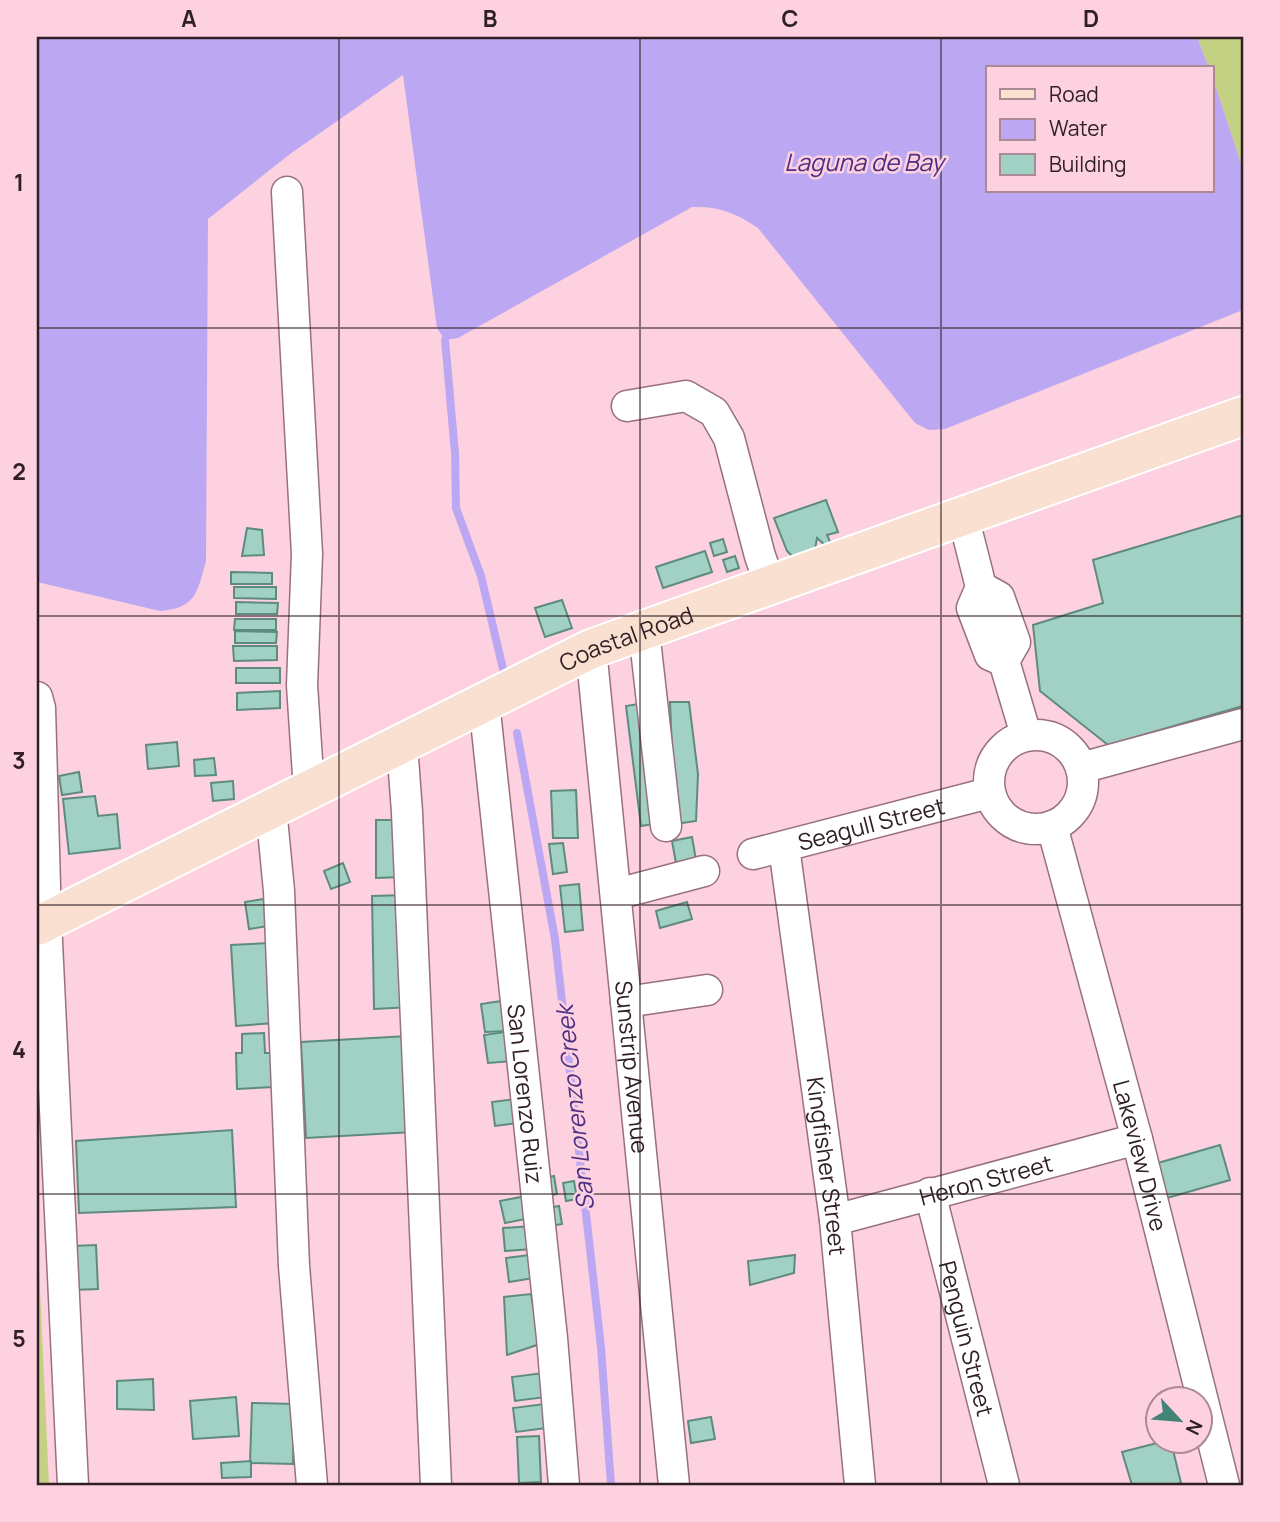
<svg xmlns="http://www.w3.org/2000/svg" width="1280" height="1522" viewBox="0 0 1280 1522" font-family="Manrope,sans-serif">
<rect width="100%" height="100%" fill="#fdd1df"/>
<!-- green -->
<g fill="#c4d183">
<polygon points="1197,37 1243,37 1243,170 1212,75 1212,68 1209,68"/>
<polygon points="37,1224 49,1485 37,1485"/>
</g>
<!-- water -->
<path fill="#bca8f2" d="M 37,37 L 1197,37 L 1209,68 L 988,68 L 988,191 L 1212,191 L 1212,75 L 1243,170 L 1243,310 L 945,429 L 929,430 L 915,423 L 758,228 C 736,213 719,206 692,207 L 458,338 L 445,340 L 437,328 L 403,75 L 290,154 L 208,219 L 206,561 C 197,593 196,608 160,611 L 37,582 Z"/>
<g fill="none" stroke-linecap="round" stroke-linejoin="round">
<!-- stream -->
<g stroke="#bca8f2" stroke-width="8">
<polyline points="445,340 455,453 456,508 481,576 504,673"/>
<polyline points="517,733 555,939 601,1347 611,1485"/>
</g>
</g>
<!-- building -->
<g fill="#a1d1c4" stroke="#5e8b7f" stroke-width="2">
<polygon points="826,500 838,532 827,535 831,544 826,546 817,538 815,549 793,557 787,551 774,518"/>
<polygon points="1243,515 1243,706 1108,745 1040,691 1033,625 1103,603 1093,560"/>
<polygon points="247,528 262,530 264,555 242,556"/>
<polygon points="723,539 727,552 714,556 710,543"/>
<polygon points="705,551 712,572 663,588 656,567"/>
<polygon points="735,556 739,568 727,572 723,560"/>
<polygon points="231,572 272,573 272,584 231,584"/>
<polygon points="234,587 276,587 276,599 234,598"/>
<polygon points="562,600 572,628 545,637 535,608"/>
<polygon points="236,602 278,603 277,614 236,614"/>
<polygon points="235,619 276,619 276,630 234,630"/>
<polygon points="235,631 277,632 276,643 235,643"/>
<polygon points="233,646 277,646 277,660 234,661"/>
<rect x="236" y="668" width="44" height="15"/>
<polygon points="280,691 280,708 237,710 237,693"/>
<polygon points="670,702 689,702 698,774 696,821 675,824"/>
<polygon points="645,703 659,823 641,826 626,706"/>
<polygon points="177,742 179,766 148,769 146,745"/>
<polygon points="214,758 216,775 195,776 194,760"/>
<polygon points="79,772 82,792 62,795 59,776"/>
<polygon points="233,781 234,799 213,801 211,783"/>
<polygon points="576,790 578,838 553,838 551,791"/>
<polygon points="95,796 98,816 117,814 120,848 69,854 63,799"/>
<polygon points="376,820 400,820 401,877 376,878"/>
<polygon points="692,837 697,866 677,869 672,841"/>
<polygon points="563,843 567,872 553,874 549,844"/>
<polygon points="343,863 350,882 331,889 324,871"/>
<polygon points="579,884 583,930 565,932 560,886"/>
<polygon points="407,895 412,1007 374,1009 372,896"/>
<polygon points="277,897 281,924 249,929 245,902"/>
<polygon points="687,902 692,919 660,928 656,911"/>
<polygon points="270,943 275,1023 236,1026 231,945"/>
<polygon points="508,1000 511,1031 485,1032 481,1004"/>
<polygon points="511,1031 514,1061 488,1063 484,1035"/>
<polygon points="264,1033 265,1053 272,1053 273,1087 237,1089 236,1053 242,1053 242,1034"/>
<polygon points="408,1036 413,1132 306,1138 301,1042"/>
<polygon points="523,1098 526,1122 495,1126 492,1102"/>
<polygon points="232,1130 236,1207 79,1213 76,1141"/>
<polygon points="1220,1145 1230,1180 1160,1200 1151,1165"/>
<polygon points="554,1176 557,1194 547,1196 544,1178"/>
<polygon points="574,1181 577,1199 566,1201 563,1183"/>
<polygon points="526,1196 530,1218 505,1223 500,1201"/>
<polygon points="559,1206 562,1224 551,1226 548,1208"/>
<polygon points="532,1226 534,1249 505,1251 503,1228"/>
<polygon points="96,1245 98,1289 73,1290 72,1246"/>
<polygon points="537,1254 540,1277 509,1282 506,1258"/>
<polygon points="795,1255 794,1273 750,1285 748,1261"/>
<polygon points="531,1294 540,1344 507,1355 504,1297"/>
<polygon points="543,1373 546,1397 515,1401 512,1377"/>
<polygon points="153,1379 154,1410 117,1409 117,1381"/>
<polygon points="236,1397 239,1436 193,1439 190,1401"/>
<polygon points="252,1403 294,1404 293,1464 250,1463"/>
<polygon points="544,1404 547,1428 516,1432 513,1408"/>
<polygon points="711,1417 715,1439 691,1443 688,1421"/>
<polygon points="539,1436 541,1482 519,1483 517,1437"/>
<polygon points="1161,1442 1171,1442 1181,1483 1172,1485 1132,1485 1122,1452"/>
<polygon points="251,1461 251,1477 222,1478 221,1463"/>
</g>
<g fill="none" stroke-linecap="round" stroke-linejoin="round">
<!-- minor casing -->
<g stroke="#98717e" stroke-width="33">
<g id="minor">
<polyline points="287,192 307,554 302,685 309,790"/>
<polyline points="627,406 686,396 714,412 729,438 760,556 771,587"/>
<polyline points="963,516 981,587 972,608 990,655 1004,661"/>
<polyline points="981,587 999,597 1015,642 1004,661"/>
<polyline points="644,631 666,826"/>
<path id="s1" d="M 591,649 L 674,1485"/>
<polyline points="1004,661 1026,735"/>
<polyline points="37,697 40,708 46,921 73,1485"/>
<path id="s2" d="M 484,702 L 552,1338 L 564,1485"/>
<circle cx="1036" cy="782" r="47"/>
<polyline points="402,745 407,812 436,1485"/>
<polyline points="1081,768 1243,724"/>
<polyline points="271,808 279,891 294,1266 312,1485"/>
<path id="s3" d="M 1052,826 L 1137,1139 L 1224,1485"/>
<path id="s4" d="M 784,847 L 835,1220 L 860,1485"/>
<path id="s5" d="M 753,854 L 989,793"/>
<polyline points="617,894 704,871"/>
<polyline points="626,1002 707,990"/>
<path id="s6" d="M 930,1193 L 1004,1485"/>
<path id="s7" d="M 835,1220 L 1137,1139"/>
</g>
</g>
<!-- major casing -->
<g stroke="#fff" stroke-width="42">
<g id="major">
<path id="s8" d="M 37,926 L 591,649 L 1243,416"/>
</g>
</g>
<!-- minor -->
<use href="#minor" stroke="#fff" stroke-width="30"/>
<!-- major -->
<use href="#major" stroke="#fae0d0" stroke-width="38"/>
</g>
<!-- grid -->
<path fill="none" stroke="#302025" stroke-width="2" stroke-opacity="0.55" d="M 339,37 L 339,1485M 640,37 L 640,1485M 941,37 L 941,1485M 37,328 L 1243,328M 37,616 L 1243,616M 37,905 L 1243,905M 37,1194 L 1243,1194"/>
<g text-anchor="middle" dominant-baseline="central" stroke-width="5" stroke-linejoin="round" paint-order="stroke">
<!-- street labels -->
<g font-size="23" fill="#302025" stroke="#fdd1df">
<text stroke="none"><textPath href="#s8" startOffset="656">Coastal Road</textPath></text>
<text stroke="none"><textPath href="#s5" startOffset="122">Seagull Street</textPath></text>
<text stroke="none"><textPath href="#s1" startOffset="420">Sunstrip Avenue</textPath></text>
<text stroke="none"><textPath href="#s2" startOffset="394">San Lorenzo Ruiz</textPath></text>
<text stroke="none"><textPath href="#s3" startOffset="341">Lakeview Drive</textPath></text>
<text stroke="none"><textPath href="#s4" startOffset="322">Kingfisher Street</textPath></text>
<text stroke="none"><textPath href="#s7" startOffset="156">Heron Street</textPath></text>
<text stroke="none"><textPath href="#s6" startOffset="150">Penguin Street</textPath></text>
</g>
<!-- water labels -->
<g font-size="24" font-style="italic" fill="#4d2f83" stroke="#fdd1df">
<text x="864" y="161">Laguna de Bay</text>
<text transform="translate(574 1108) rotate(-96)">San Lorenzo Creek</text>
</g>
</g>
<!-- border -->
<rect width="1280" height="1522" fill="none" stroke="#fdd1df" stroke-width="77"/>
<!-- legend -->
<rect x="986" y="66" width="228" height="126" fill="#fdd1df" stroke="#ab8a95" stroke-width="2"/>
<rect x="1000" y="89" width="35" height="10" fill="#fae0d0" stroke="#ab8a95" stroke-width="2"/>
<text x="1049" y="102" font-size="21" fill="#302025">Road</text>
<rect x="1000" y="119" width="35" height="21" fill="#bca8f2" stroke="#ab8a95" stroke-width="2"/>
<text x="1049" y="136" font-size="21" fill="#302025">Water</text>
<rect x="1000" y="154" width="35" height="21" fill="#a1d1c4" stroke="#ab8a95" stroke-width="2"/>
<text x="1049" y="172" font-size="21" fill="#302025">Building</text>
<!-- north arrow -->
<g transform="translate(1179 1420) rotate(116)"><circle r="33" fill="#fdd1df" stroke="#ab8a95" stroke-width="2"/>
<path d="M0-5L12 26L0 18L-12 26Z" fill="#428475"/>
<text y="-10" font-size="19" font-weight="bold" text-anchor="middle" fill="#302025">N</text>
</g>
<rect x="38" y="38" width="1204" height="1446" fill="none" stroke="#302025" stroke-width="2.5"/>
<g font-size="23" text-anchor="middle" font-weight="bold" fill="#302025">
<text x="189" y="27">A</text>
<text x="490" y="27">B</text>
<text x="790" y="27">C</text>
<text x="1091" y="27">D</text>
<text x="19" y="191">1</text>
<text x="19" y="480">2</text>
<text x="19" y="769">3</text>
<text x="19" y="1058">4</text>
<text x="19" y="1347">5</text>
</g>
</svg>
